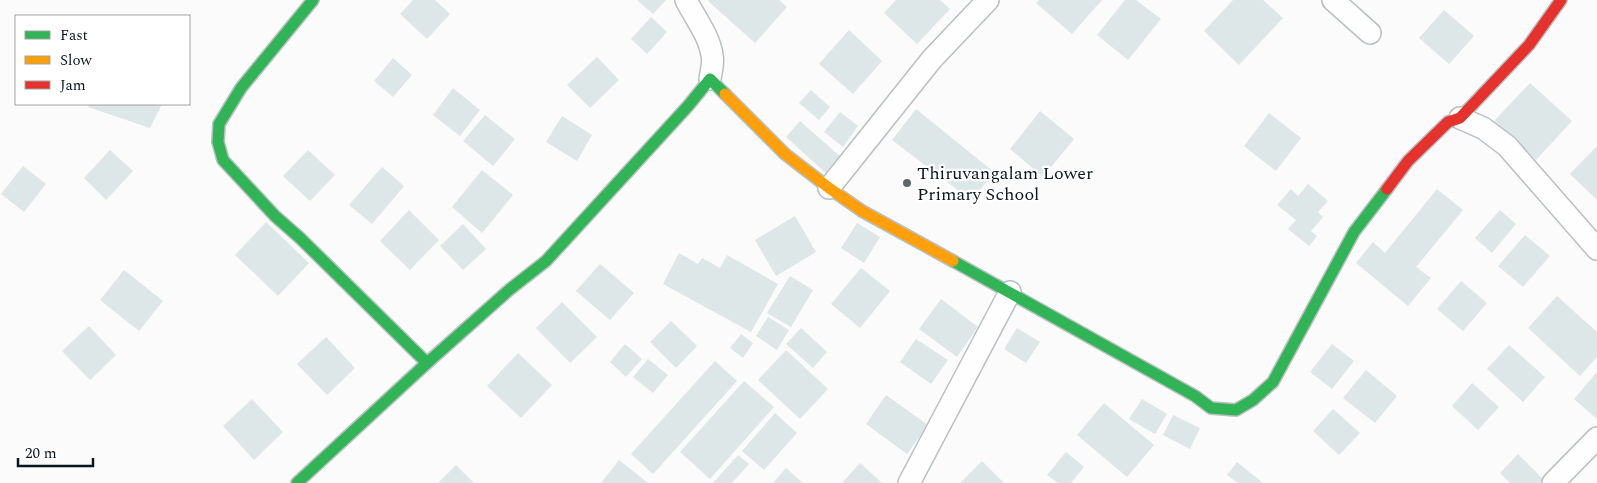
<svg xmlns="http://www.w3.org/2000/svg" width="1597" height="483" viewBox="0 0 1597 483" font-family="Spectral,serif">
<rect width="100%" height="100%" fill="#fafbfa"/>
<!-- building -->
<g fill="#dde7e8">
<polygon points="413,0 435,0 450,14 427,39 400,14"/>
<polygon points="637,0 666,0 653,14"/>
<polygon points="709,0 779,0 787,7 755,43 708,1"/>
<polygon points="896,0 940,0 950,9 917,44 884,13"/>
<polygon points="1039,0 1102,0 1072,34 1036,3"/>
<polygon points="1125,0 1136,0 1161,19 1128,60 1097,35"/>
<polygon points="1233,0 1263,0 1283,18 1239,65 1204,31"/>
<polygon points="1444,10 1474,36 1449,64 1419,38"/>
<polygon points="651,17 667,32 647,54 631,39"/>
<polygon points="849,30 882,61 853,94 819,64"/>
<polygon points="597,57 619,80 590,108 567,85"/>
<polygon points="393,58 412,75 393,97 374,81"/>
<polygon points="1530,83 1572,121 1536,160 1494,121"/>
<polygon points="453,88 480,110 460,136 433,115"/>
<polygon points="811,90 830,107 819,120 799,103"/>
<polygon points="90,104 162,104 150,128 88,107"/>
<polygon points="916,109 994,172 972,201 892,140"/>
<polygon points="1040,111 1074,139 1043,177 1010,149"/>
<polygon points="840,112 858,126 843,147 824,132"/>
<polygon points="1269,113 1301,138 1276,171 1244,146"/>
<polygon points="485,115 515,139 493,166 463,141"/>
<polygon points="562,116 592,135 577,161 546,142"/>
<polygon points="800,121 842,158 828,175 786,137"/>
<polygon points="1597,146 1597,200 1570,174"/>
<polygon points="110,150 133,171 106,200 84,178"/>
<polygon points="308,150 335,175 310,201 283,176"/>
<polygon points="23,166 46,184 24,212 1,194"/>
<polygon points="382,167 404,186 372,224 349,205"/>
<polygon points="482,170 513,195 482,233 452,207"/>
<polygon points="1308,184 1328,201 1318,212 1323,217 1311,231 1317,236 1309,246 1288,229 1296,220 1277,205 1291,189 1298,196"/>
<polygon points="1437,189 1463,210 1416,267 1431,278 1408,306 1356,263 1373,242 1385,253"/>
<polygon points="409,210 439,240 410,270 380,241"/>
<polygon points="1500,210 1516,224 1492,253 1475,238"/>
<polygon points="795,216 816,252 776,276 755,240"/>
<polygon points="266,222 309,263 278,296 235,255"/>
<polygon points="857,223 880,237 864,263 841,248"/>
<polygon points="463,224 486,249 463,270 440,246"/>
<polygon points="1525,235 1550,256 1523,287 1498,266"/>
<polygon points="679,253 698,264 702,258 720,268 727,255 778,284 751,332 663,284"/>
<polygon points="600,264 634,293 610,320 576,291"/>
<polygon points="861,268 890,291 860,328 831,304"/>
<polygon points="124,270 163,301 139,331 100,300"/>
<polygon points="790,276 813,290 791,327 767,313"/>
<polygon points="1461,281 1487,303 1463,331 1437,309"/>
<polygon points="1557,296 1597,332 1597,357 1580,376 1528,328"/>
<polygon points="941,299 978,327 957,357 919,329"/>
<polygon points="562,302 597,337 570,363 536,328"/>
<polygon points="768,317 789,330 777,350 756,336"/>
<polygon points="671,321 697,346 676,368 650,342"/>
<polygon points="89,326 116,355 90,380 62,351"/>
<polygon points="801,328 827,352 813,368 786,344"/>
<polygon points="1017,328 1040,342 1026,363 1004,349"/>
<polygon points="741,334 753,343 743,358 730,348"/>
<polygon points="326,337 355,368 327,395 297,364"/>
<polygon points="916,339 948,360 931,384 900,362"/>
<polygon points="625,344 642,359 626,377 610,362"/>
<polygon points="1332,344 1354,361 1332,389 1310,372"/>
<polygon points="1509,345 1545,377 1523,402 1487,369"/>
<polygon points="786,350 828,389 800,419 758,380"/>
<polygon points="518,353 552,385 521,418 487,386"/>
<polygon points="648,359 668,375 653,393 633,377"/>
<polygon points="715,361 737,381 653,474 631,454"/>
<polygon points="1366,370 1397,396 1375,423 1343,398"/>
<polygon points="1597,372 1597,419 1574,399"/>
<polygon points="744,381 774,407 710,479 680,452"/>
<polygon points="1472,383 1499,407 1478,430 1452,406"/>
<polygon points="886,395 928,425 907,454 866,424"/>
<polygon points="252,399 283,432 254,460 223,426"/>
<polygon points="1142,399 1167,414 1155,434 1129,419"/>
<polygon points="1104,403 1154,445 1127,477 1077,435"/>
<polygon points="1333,409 1360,433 1339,455 1313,431"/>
<polygon points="775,413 797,433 764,470 742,451"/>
<polygon points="1173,415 1200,428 1190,449 1163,435"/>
<polygon points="1066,452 1084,467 1071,483 1058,483 1047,475"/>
<polygon points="1518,454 1543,479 1540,483 1510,483 1500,473"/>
<polygon points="738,455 749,464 732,483 713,483"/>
<polygon points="619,460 648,483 601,483"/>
<polygon points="982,461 1004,483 960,483"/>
<polygon points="1237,462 1263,483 1238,483 1227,475"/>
<polygon points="860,463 882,483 842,483"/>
<polygon points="456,465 474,483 438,483"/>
<polygon points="786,468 803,483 773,483"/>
</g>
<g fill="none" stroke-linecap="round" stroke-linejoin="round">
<!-- street casing -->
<g stroke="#b9bfc2" stroke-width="24">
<g id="street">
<path d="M 686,0 C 695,18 709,35 712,55 C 714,63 711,71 710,79"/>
<polyline points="1333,0 1370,33"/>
<polyline points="1460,118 1483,128 1507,146 1597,249"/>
<polyline points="829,188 932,59 988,0"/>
<polyline points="909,483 1010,292"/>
<polyline points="1553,483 1597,438"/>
</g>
</g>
<!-- fast casing -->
<g stroke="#b9bfc2" stroke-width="14">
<g id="fast">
<polyline points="313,0 241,88 219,124 218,142 223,160 275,216 300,238 427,363"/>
<polyline points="953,261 1195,396 1211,408 1236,410 1253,400 1273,382 1354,232 1387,189"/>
<polyline points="297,483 427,363 509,290 546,261 688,106 710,79 725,94"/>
</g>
</g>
<!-- slow casing -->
<g stroke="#b9bfc2" stroke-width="14">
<polyline id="slow" points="725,94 785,154 829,188 862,211 953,261"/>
</g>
<!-- jam casing -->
<g stroke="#b9bfc2" stroke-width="14">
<polyline id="jam" points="1387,189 1408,161 1448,122 1460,118 1529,45 1561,0"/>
</g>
<!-- street -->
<use href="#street" stroke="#fefefe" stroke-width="21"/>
<!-- fast -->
<use href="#fast" stroke="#30b455" stroke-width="11"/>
<!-- slow -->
<use href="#slow" stroke="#ff9f0a" stroke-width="11"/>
<!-- jam -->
<use href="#jam" stroke="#e5322d" stroke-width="11"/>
</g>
<!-- markers -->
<circle fill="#5e666a" stroke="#fff" stroke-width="2" cx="907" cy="183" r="5"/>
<g text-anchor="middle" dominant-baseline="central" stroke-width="4.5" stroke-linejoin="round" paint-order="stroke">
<!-- poi labels -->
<g font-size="18" fill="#0a151d" stroke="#fff" text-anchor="start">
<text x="917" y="173">Thiruvangalam Lower<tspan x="917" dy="21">Primary School</tspan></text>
</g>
</g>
<!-- legend -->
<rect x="15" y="15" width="175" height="90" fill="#ffffff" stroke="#9da1a5"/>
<rect x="25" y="31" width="25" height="8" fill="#30b455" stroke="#9da1a5"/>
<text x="60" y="40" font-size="15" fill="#0a151d">Fast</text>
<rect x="25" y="56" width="25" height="8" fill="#ff9f0a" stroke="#9da1a5"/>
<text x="60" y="65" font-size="15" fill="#0a151d">Slow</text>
<rect x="25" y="81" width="25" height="8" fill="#e5322d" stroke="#9da1a5"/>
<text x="60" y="90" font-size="15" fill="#0a151d">Jam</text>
<!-- scale -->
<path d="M18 458v8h75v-8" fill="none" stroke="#0a151d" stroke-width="2.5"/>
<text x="25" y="458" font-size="15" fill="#0a151d" stroke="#ffffff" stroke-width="4" paint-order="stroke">20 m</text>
</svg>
